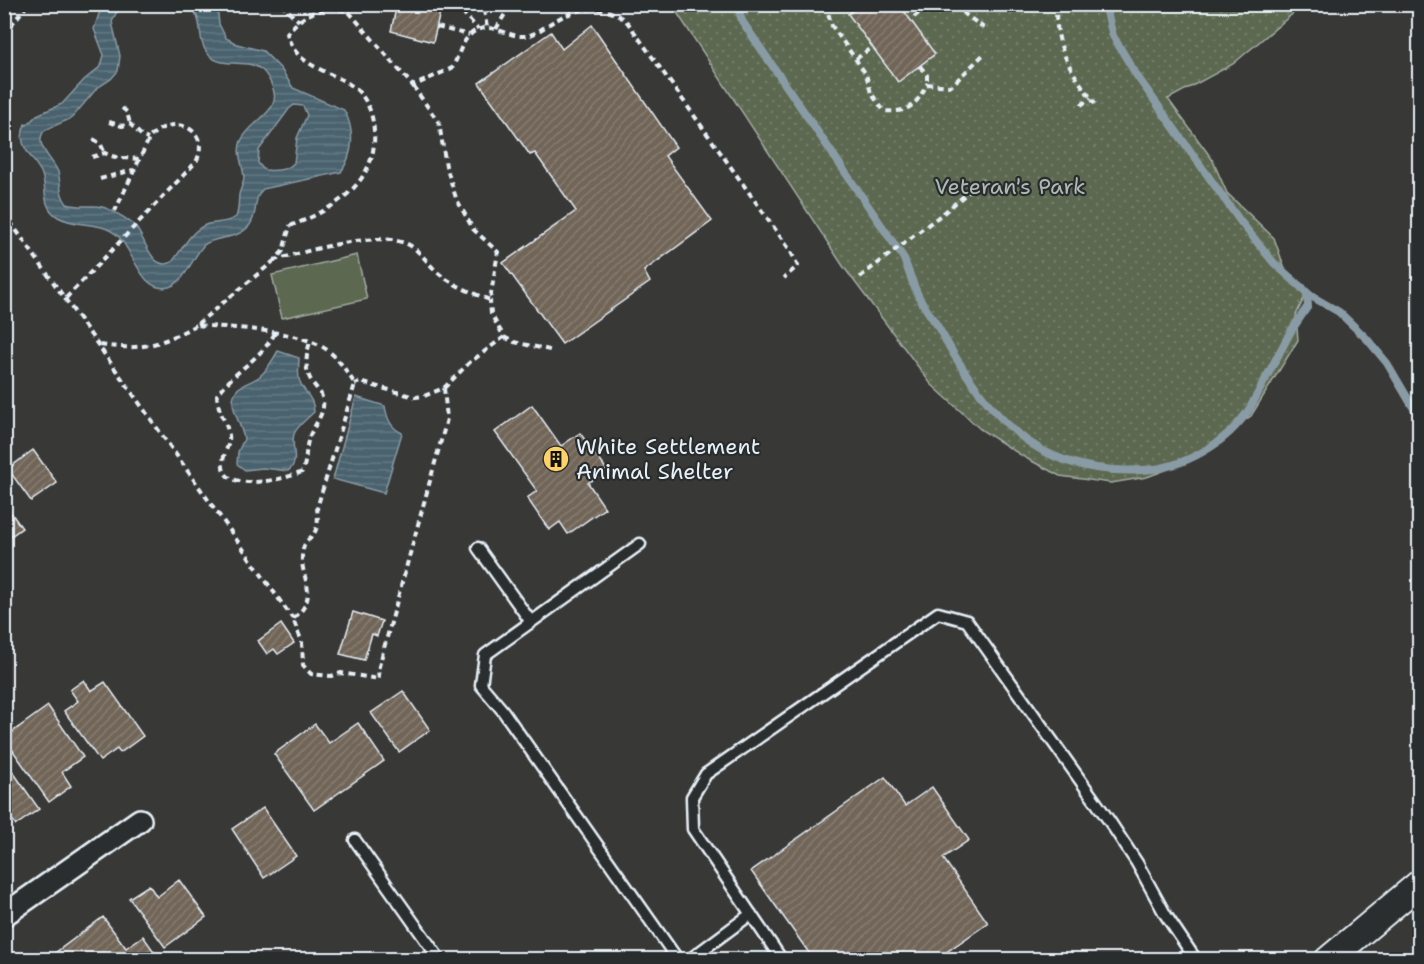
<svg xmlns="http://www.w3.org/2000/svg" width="1424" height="964" viewBox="0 0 1424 964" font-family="'Shantell Sans',sans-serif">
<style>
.grass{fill:url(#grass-dots);stroke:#a2aca4;stroke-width:1.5}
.pitch{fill:#5c6850;stroke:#a2aca4;stroke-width:1.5}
.water{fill:url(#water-rules);stroke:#899ba5;stroke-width:1.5;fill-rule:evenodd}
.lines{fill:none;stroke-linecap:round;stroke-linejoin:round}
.stream{stroke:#899ba5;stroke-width:8}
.building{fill:url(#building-hatch);stroke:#e8f1f8;stroke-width:1.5}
.service-casing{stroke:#e8f1f8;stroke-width:15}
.minor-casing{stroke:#e8f1f8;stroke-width:26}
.tertiary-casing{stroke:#e8f1f8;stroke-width:30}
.path{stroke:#e8f1f8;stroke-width:4;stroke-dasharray:6 4.5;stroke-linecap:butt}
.service{stroke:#2a2d2e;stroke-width:10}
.minor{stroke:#2a2d2e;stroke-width:21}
.tertiary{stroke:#2a2d2e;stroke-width:26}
.labels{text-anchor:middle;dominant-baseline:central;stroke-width:4.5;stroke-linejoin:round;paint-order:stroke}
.park-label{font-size:22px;fill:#b0bab5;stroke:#2a2d2e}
.poi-label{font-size:22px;fill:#e8f1f8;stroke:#2a2d2e;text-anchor:start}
</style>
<defs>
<pattern id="grass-dots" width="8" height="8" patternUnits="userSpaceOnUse" patternTransform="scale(1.5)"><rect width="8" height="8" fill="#5c6850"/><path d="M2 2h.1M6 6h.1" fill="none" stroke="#737e6a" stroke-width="1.8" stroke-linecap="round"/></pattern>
<pattern id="water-rules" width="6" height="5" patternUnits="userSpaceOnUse" patternTransform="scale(1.5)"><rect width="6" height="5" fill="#4a626e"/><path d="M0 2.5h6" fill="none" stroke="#647983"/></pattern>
<pattern id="building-hatch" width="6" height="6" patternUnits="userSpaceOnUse" patternTransform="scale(1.5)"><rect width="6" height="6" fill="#716558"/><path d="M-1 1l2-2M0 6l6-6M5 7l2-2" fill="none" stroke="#857c71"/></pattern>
</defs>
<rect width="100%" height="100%" fill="#383836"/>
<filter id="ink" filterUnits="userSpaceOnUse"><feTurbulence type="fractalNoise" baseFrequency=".0167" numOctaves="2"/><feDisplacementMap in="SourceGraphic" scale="12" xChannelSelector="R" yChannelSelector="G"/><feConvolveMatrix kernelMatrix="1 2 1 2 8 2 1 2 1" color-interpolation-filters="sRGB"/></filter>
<g filter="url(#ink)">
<path class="grass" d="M672,5H1303L1233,64L1168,99L1212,159L1227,193L1274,238L1286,272L1305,296L1296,315L1298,340L1251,416L1182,464L1147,477L1111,483L1060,476L1024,457L980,429L931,384L843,266Z"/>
<path class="pitch" d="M357,255L367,299L282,318L272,275Z"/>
<path class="water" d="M217,4L219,24L226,38L237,44L263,51L281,69L293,88L344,110C355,130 354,153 341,172L263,189C252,199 259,214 249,226C236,241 215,235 204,245C192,257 186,282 169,287C141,294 134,251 118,236C101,220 77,228 58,217C40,206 48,187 41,172C31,154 16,146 25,124L27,125L37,115L62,104L84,80L101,66L104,55L94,29L102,5H160L124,8L116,13L112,22L120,56L118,71L111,79L97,88L72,118L45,130C32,144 53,159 58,172C61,183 59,194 67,204C77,207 85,206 95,206C107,206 124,217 133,224C145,234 150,273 172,262C183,249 190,230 208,224C218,222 227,223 236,217C239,210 238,203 239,195C240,189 244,184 244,177C243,165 236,153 241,141C251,119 284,112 272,86C270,81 267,75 263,71C247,56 223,71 208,54C194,38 208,12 183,5ZM294,105L303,106L307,115L297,138L294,163C287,171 274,171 264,170L258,163L259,150L289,109Z
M278,351L299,358C299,366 297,375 300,382C305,394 314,398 314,412C308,418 297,426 294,434C290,447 301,461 288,471L263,468L245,470L237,464L238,452L244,439C242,427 234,415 233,403C232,383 251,385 261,375C268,369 273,359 278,351Z
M356,397L385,406C387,418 390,427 402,433L384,493L333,479Z"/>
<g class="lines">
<path class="stream" d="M737,4L742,21L903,257C908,269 912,282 918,295C924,308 935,320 942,334C967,379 1004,435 1054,456C1081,468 1114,472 1143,470C1185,468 1227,443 1250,408L1291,331L1308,306L1307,295L1303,288
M1105,4L1113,36L1137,76L1240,221L1274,263L1311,296L1339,312L1367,339L1387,363L1420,419"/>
</g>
<path class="building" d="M397,4H410L440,12L433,42L391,31Z
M468,4H498L499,8L469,11Z
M862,4H899L935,54L898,82L848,14Z
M592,25L676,147L665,156L712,221L644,271L650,282L562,344L503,263L576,211L535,153L530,155L479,83L551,32L562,49Z
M532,405L561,446L580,433L607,470L588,483L605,508L568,534L560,522L549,530L527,498L537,491L495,432Z
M33,450L57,483L31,501L8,469Z
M4,503L22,528L4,541Z
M353,612L382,621L377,636L372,634L364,660L340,654Z
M281,624L294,643L278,654L274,649L267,654L258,641Z
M84,680L91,691L105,682L143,736L120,753L117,749L100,761L64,711L78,701L70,690Z
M403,691L430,730L399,752L371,713Z
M48,706L83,757L62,772L71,786L49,802L4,738Z
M358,723L384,761L314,810L274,754L315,724L329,743Z
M4,759L39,809L16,825L4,809Z
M885,777L905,806L932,787L969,840L943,858L988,923L935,960H814L751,871Z
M263,808L296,856L264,878L232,829Z
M179,880L206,917L165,947L129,898L149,885L157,897Z
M103,917L126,948L143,936L160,960H60L55,953Z"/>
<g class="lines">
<g class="service-casing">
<path id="service" d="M640,544L485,655L481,685L503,711L678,960
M478,548L531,622
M355,840L440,960
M689,960L751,914
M782,960L693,829L692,797L706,774L938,613L967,621L1110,822L1137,863L1165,914L1196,960"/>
</g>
<g class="minor-casing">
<path id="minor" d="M4,915L140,820"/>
</g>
<g class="tertiary-casing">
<path id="tertiary" d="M1328,960L1420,883"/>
</g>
<path class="path" d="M281,4L299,21
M455,4L478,29
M825,4L832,26L866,74L871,93L884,111C908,113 916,106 927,84L951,86L984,54
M956,4L966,15L984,28
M1056,4C1055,50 1070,69 1095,104
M484,10L487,28
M914,17L930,4
M437,27L469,35
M496,29L511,4
M4,34L28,4
M856,59L872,47
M920,66L927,75V84
M413,86L439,123L446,166L456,198L473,229L498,252L490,300C474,294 449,283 437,272C428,263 421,253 411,246C381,228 308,251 275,260L283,251L290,226C333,210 378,183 374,131C373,115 368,100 356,89C334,70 295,69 287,33C303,14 324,3 349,12L413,86L452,68C460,55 461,38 477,30C492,23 507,36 522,36C532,37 543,28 551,23C577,7 605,2 628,23L790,250L798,266L784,278
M1081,105L1091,98
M122,108L127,112L130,124
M109,122L122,126L130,124L143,137L148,139
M93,139L100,143L105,153
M92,157L105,153C115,159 128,158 139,159
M100,179L133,170
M4,213L293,619
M275,260L196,325C230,328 307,329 332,354C341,362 348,374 355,384L317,508C318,517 319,527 313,535C310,538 306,541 304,546C294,575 325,593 293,619L302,642L303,665L311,674L331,676L341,673L379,679L378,670L447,419L444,388L424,396L415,397L360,382L355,384
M860,277L946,211L984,179
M66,298L196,162C212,131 175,111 150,137L115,211
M275,333C261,359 234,371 217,395C218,413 226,420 229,435C231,447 219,457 224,471C232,491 286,479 302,472C307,461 305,452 308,441C311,427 328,413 322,397C321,392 315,387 312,382C304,370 306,355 310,342
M504,337L514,342L554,351
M100,345C141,351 160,345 196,325
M444,388L469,363L504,337L491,314L490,300"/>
<use href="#service" class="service"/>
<use href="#minor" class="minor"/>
<use href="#tertiary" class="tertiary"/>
</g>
</g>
<defs>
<g id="building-disc" transform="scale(1.35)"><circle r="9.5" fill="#ffd166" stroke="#2a2d2e"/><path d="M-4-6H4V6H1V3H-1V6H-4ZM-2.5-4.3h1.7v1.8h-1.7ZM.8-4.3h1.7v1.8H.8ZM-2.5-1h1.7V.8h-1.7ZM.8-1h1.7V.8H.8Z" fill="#111"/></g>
</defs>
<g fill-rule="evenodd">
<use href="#building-disc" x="556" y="459"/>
</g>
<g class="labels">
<g class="park-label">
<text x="1010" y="186">Veteran's Park</text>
</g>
<g class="poi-label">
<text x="576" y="446">White Settlement<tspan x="576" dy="25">Animal Shelter</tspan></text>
</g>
</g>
<rect width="1424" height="964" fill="none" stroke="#2a2d2e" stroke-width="24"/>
<rect x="12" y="12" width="1400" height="940" fill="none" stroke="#e8f1f8" stroke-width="2" filter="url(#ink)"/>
</svg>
